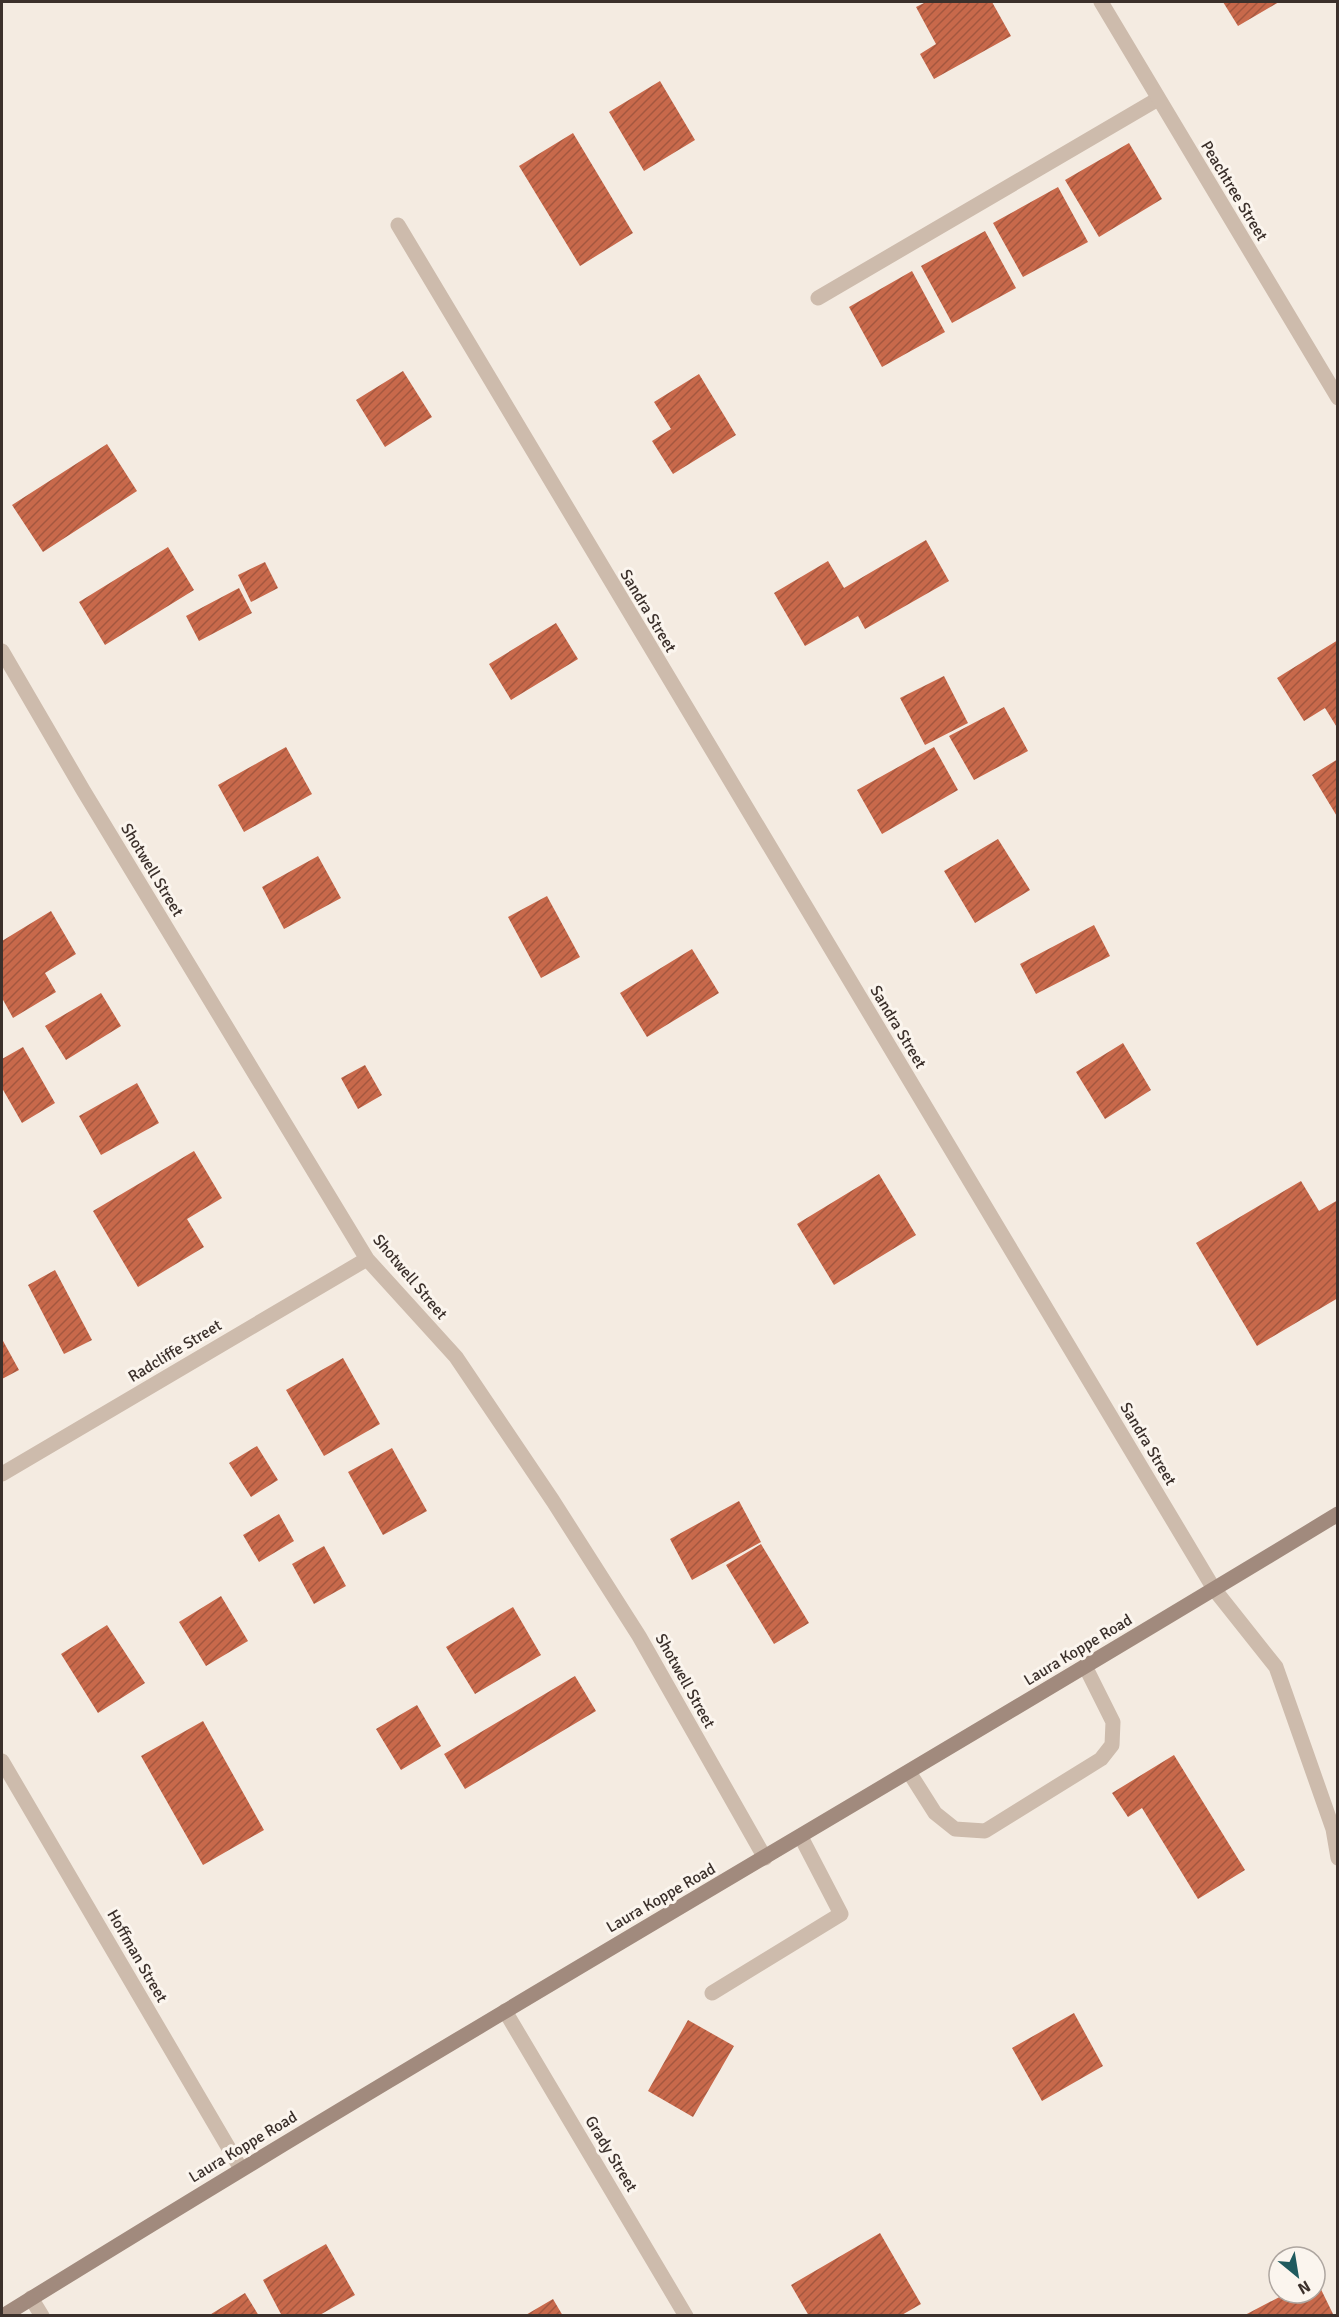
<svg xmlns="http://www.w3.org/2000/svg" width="1339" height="2317" viewBox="0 0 1339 2317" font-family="Signika,sans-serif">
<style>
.building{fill:url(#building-hatch)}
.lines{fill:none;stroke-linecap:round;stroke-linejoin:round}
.lane{stroke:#cdbbac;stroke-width:15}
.street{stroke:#cdbbac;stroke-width:15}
.secondary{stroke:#a18a7d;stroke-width:15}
.labels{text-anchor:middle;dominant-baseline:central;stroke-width:6;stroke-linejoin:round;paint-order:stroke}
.street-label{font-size:16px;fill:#3b302b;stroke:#fbf5ee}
</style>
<defs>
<pattern id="building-hatch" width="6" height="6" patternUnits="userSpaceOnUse" patternTransform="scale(1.5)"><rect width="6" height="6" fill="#c8694b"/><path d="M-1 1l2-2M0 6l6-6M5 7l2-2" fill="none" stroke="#a4573f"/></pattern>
</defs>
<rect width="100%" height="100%" fill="#f4ebe1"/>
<path class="building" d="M926,2H992L1011,36L934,79L920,54L936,44L916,7Z
M1223,2H1279L1238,26Z
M660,81L695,140L644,171L609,112Z
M573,133L633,233L580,266L519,166Z
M1129,143L1162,199L1099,237L1065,180Z
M1058,187L1088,242L1023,277L993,223Z
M985,231L1016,288L952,323L921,266Z
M912,271L945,332L882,367L849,307Z
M403,371L432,417L385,447L356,400Z
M699,374L736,435L673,474L652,441L671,429L654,402Z
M107,444L137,491L43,552L12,505Z
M926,540L949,581L865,629L858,616L805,646L774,593L828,561L844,588Z
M168,547L194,590L105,645L79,602Z
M265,562L278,588L251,602L238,575Z
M239,588L252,613L199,641L186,616Z
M556,623L578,659L511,700L489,664Z
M1338,640V729L1325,708L1304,721L1277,678Z
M944,676L968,723L925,745L900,698Z
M1004,707L1028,751L974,780L949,736Z
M286,747L312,794L244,832L218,785Z
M934,747L958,790L882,834L857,790Z
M1338,759V818L1312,775Z
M998,839L1030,890L975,923L944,871Z
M318,856L341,898L284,929L262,887Z
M547,896L580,957L541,978L508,917Z
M51,911L76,954L45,973L56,992L13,1018L2,998V941Z
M1094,925L1110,956L1036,994L1020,964Z
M692,949L719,993L647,1037L620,993Z
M101,993L121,1026L66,1060L45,1026Z
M1123,1043L1151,1090L1105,1119L1076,1072Z
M23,1047L55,1103L22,1123L2,1088V1059Z
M365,1065L382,1095L358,1109L341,1078Z
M137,1083L159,1123L101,1155L79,1116Z
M194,1151L222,1198L187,1219L204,1247L138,1287L93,1211Z
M879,1174L916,1235L834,1285L797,1224Z
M1301,1181L1319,1211L1338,1200V1298L1257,1346L1196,1243Z
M55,1270L92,1340L64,1354L28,1285Z
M2,1339L19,1370L2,1379Z
M343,1358L380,1424L324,1456L286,1390Z
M257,1446L278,1480L251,1497L229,1463Z
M392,1448L427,1511L383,1535L348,1472Z
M739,1501L761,1542L692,1580L670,1539Z
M279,1514L294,1541L259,1562L243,1535Z
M761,1544L809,1623L774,1644L726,1565Z
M324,1546L346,1586L314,1604L292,1564Z
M221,1596L248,1641L206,1666L179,1622Z
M513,1607L541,1655L475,1694L446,1647Z
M107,1625L145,1683L98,1713L61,1654Z
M575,1676L596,1711L465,1789L444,1754Z
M417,1705L441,1746L401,1770L376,1729Z
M203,1721L264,1830L203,1865L141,1756Z
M1174,1755L1245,1870L1198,1899L1142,1808L1128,1817L1112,1793Z
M1074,2013L1103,2066L1042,2101L1012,2048Z
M688,2020L734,2046L693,2117L648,2091Z
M880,2233L921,2304L900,2316H809L791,2285Z
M326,2244L355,2295L318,2316H282L263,2280Z
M1315,2277L1334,2316H1243L1287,2293H1315Z
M245,2293L259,2316H208Z
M553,2299L563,2316H524Z"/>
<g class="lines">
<path class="lane" d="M818,298L1158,99
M909,1772L935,1813L955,1829L985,1831L1101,1759L1112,1745L1113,1722L1085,1666
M712,1993L841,1914L801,1837"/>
<path class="street" d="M1101,2L1338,398
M398,225L1214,1589L1276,1667L1333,1829L1338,1858
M2,651L83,790L367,1259L456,1357L553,1501L639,1636L765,1858
M2,1474L367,1259
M2,1761L241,2169
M505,2011L686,2316
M31,2298L42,2316"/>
<path class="secondary" d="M3,2316C444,2042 894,1784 1338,1514"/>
</g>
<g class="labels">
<g class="street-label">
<text transform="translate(1234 191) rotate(59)">Peachtree Street</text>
<text transform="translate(648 611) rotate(59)">Sandra Street</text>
<text transform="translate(152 870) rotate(59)">Shotwell Street</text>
<text transform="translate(898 1027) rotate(59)">Sandra Street</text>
<text transform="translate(410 1277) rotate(50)">Shotwell Street</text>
<text transform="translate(175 1351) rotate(-31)">Radcliffe Street</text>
<text transform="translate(1148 1444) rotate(59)">Sandra Street</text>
<text transform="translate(1078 1650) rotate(-31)">Laura Koppe Road</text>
<text transform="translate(685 1681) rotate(61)">Shotwell Street</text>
<text transform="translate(661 1898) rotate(-30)">Laura Koppe Road</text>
<text transform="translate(137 1956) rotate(60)">Hoffman Street</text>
<text transform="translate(243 2147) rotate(-31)">Laura Koppe Road</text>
<text transform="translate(611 2154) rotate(59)">Grady Street</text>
</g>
</g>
<rect width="1339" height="2317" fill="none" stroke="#3b302b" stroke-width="6"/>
<g transform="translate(1297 2275) rotate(150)"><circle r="28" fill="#fbf5ee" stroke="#aea6a0" stroke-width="1.5"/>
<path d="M0-4.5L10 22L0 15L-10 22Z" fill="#1f5a5e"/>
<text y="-9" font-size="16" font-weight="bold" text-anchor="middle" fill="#3b302b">N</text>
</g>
</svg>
